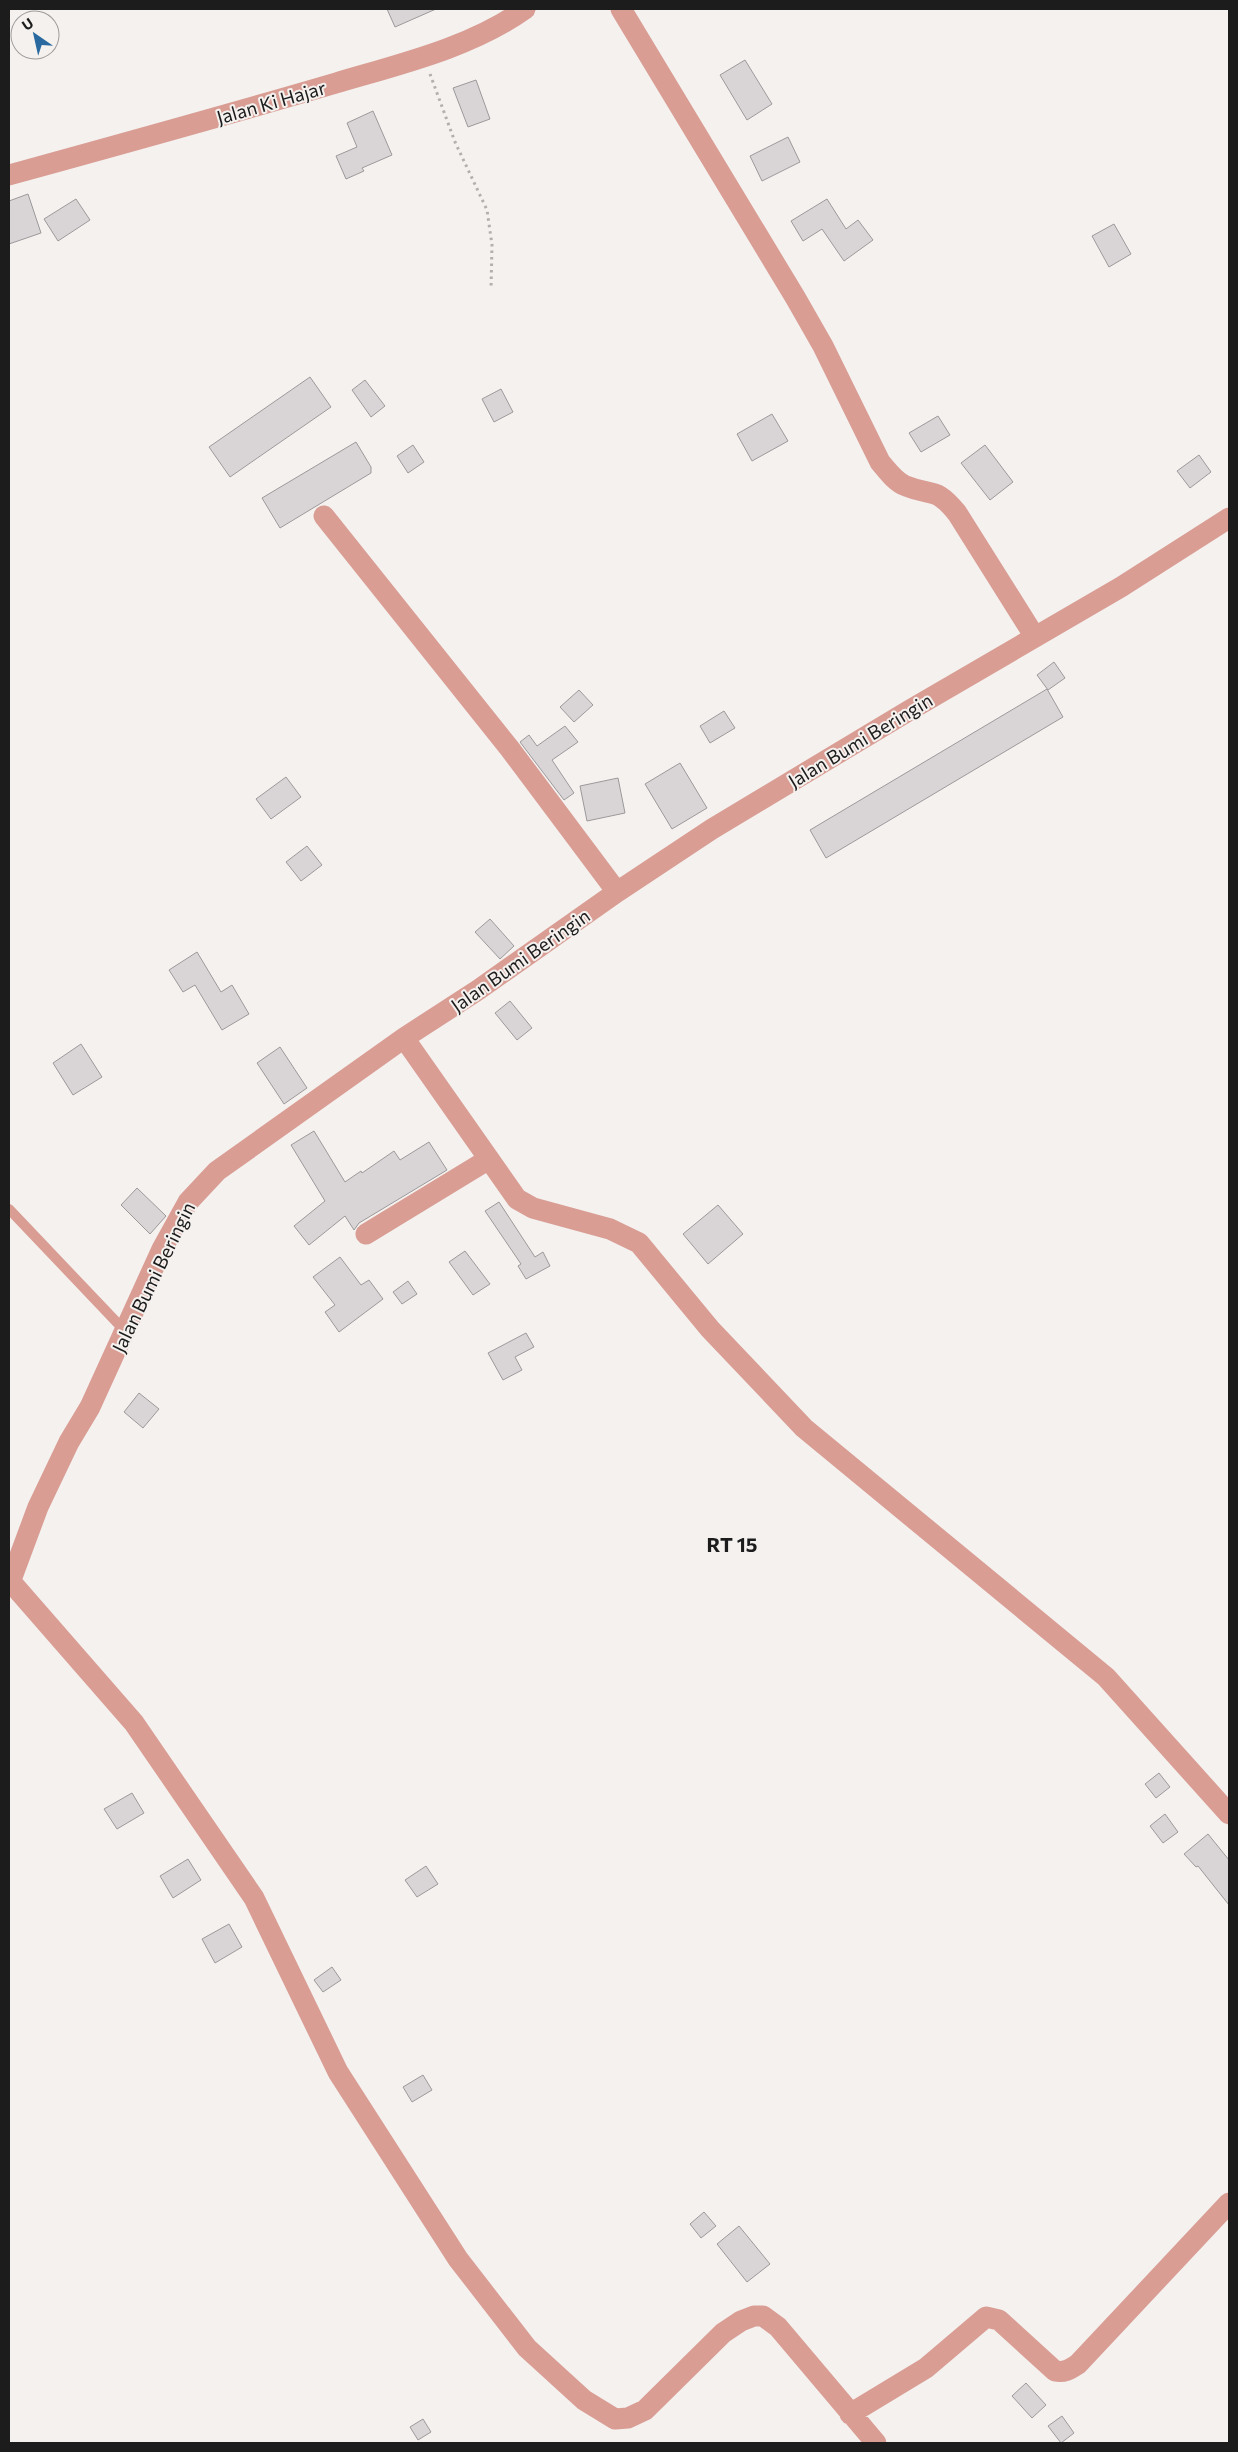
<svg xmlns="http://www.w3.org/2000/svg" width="1238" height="2452" viewBox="0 0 1238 2452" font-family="Commissioner,sans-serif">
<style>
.building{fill:#d9d5d7;stroke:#9c999b}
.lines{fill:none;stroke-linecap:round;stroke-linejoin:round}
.path{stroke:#b2afae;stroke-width:3;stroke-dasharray:2.5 4;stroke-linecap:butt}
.lane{stroke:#d99d94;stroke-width:10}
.street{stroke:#d99d94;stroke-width:21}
.labels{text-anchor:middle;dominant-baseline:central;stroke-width:4;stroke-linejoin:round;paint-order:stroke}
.street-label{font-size:19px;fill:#1d1c1c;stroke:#f4f1ef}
.neighbourhood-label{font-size:20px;font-weight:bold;fill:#1d1c1c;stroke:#f4f1ef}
</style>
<rect width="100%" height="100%" fill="#f4f1ef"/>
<path class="building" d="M387,9H436L395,27Z
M745,60L772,104L747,120L720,75Z
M476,80L490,119L468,127L453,88Z
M373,111L392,155L362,168L364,171L346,179L336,156L357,147L347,123Z
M788,137L800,162L762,181L750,156Z
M28,194L41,233L9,244V201Z
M76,199L90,220L58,241L44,219Z
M827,199L846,229L858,220L873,240L844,261L822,229L803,241L791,221Z
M1114,224L1131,254L1109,267L1092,236Z
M310,377L331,407L230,477L209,447Z
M365,380L385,406L371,417L352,390Z
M501,389L513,412L494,422L482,399Z
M772,414L788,441L752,461L737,434Z
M938,416L950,435L921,452L909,433Z
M356,442L371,467V473L280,528L262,498Z
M413,445L424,462L408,473L397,456Z
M985,445L1013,482L990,500L961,463Z
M1199,455L1211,472L1190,488L1177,471Z
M1054,662L1065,678L1048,690L1037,675Z
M1047,689L1063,717L826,858L810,830Z
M579,690L593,705L574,722L560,707Z
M724,711L735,728L710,743L700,726Z
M565,726L578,742L552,760L574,793L564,800L520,742L529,735L537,746Z
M680,763L707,808L672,829L645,784Z
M286,777L301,797L271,819L256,799Z
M618,778L625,813L587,821L580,786Z
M307,846L322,865L301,881L286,862Z
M490,919L514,946L500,959L475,932Z
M197,952L221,992L232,985L249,1014L222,1030L195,985L183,992L169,970Z
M510,1001L532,1028L517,1040L495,1013Z
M81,1044L102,1077L73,1095L53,1063Z
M280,1047L307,1088L284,1104L257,1063Z
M314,1131L345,1182L361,1171L362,1173L394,1151L400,1160L429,1142L447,1170L359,1223L354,1230L345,1216L309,1245L294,1226L325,1201L291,1145Z
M137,1188L166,1216L150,1234L121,1205Z
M499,1202L535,1257L543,1252L550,1266L526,1279L518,1266L521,1264L485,1211Z
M718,1205L743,1234L708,1264L683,1234Z
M465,1251L490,1284L473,1295L449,1262Z
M340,1257L361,1285L369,1280L383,1299L339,1332L325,1312L335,1305L313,1277Z
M408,1281L417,1294L402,1304L393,1292Z
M526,1333L534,1347L515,1357L522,1370L503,1380L488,1353Z
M139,1393L159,1409L143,1428L124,1412Z
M1159,1773L1170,1787L1156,1798L1145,1784Z
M132,1793L144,1813L117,1829L104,1809Z
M1165,1814L1178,1832L1163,1843L1150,1826Z
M1208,1834L1229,1860V1905L1198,1866L1196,1867L1184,1854Z
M188,1859L201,1880L173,1898L160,1876Z
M426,1866L438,1884L417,1897L405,1880Z
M229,1924L242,1947L215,1963L202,1939Z
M332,1967L341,1980L323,1992L314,1980Z
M423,2075L432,2090L412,2102L403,2087Z
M704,2212L716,2226L701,2238L690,2224Z
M739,2226L770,2264L747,2282L717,2244Z
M1026,2383L1046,2405L1032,2418L1012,2396Z
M1062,2416L1074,2433L1061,2443L1048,2426Z
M423,2419L431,2432L418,2440L410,2427Z"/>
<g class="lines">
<path class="path" d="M430,74L455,142L487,210L492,245L491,289"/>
<path class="lane" d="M9,1209L125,1331"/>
<path class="street" d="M621,9L795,297L823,346L880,462C887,470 895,482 906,486C933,497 935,486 957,513L1035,637
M9,175C118,145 227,115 336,83C400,64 470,48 525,9
M324,516L510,749L617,892
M404,1038L517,1199L533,1208L610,1229L639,1243L710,1329L804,1428L1106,1677L1229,1814
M366,1234L489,1159
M11,1582L134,1723L254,1898L338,2072L458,2259L527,2348L584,2400L615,2419L628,2418L645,2410L723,2333L741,2321L754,2316H763L778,2327L876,2443
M9,1585L38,1507L69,1442L90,1407L162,1249L188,1202L217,1171L404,1038L478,990L617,892L712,829L910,710L1121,587L1229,518
M850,2414L926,2368L986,2317L999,2320L1055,2371C1065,2373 1070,2369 1078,2364L1229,2203"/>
</g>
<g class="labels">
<g class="street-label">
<text transform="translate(271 102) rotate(-16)">Jalan Ki Hajar</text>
<text transform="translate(860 740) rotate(-31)">Jalan Bumi Beringin</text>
<text transform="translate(520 960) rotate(-35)">Jalan Bumi Beringin</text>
<text transform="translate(153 1277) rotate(-64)">Jalan Bumi Beringin</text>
</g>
<g class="neighbourhood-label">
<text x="732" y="1544">RT 15</text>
</g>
</g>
<rect width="1238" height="2452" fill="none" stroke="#1d1c1c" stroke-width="20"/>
<g transform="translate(35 35) rotate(326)"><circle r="24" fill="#f4f1ef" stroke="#9e9c9b"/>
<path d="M0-4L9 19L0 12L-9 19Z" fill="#29699f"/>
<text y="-8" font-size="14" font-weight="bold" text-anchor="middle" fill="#1d1c1c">U</text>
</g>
</svg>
